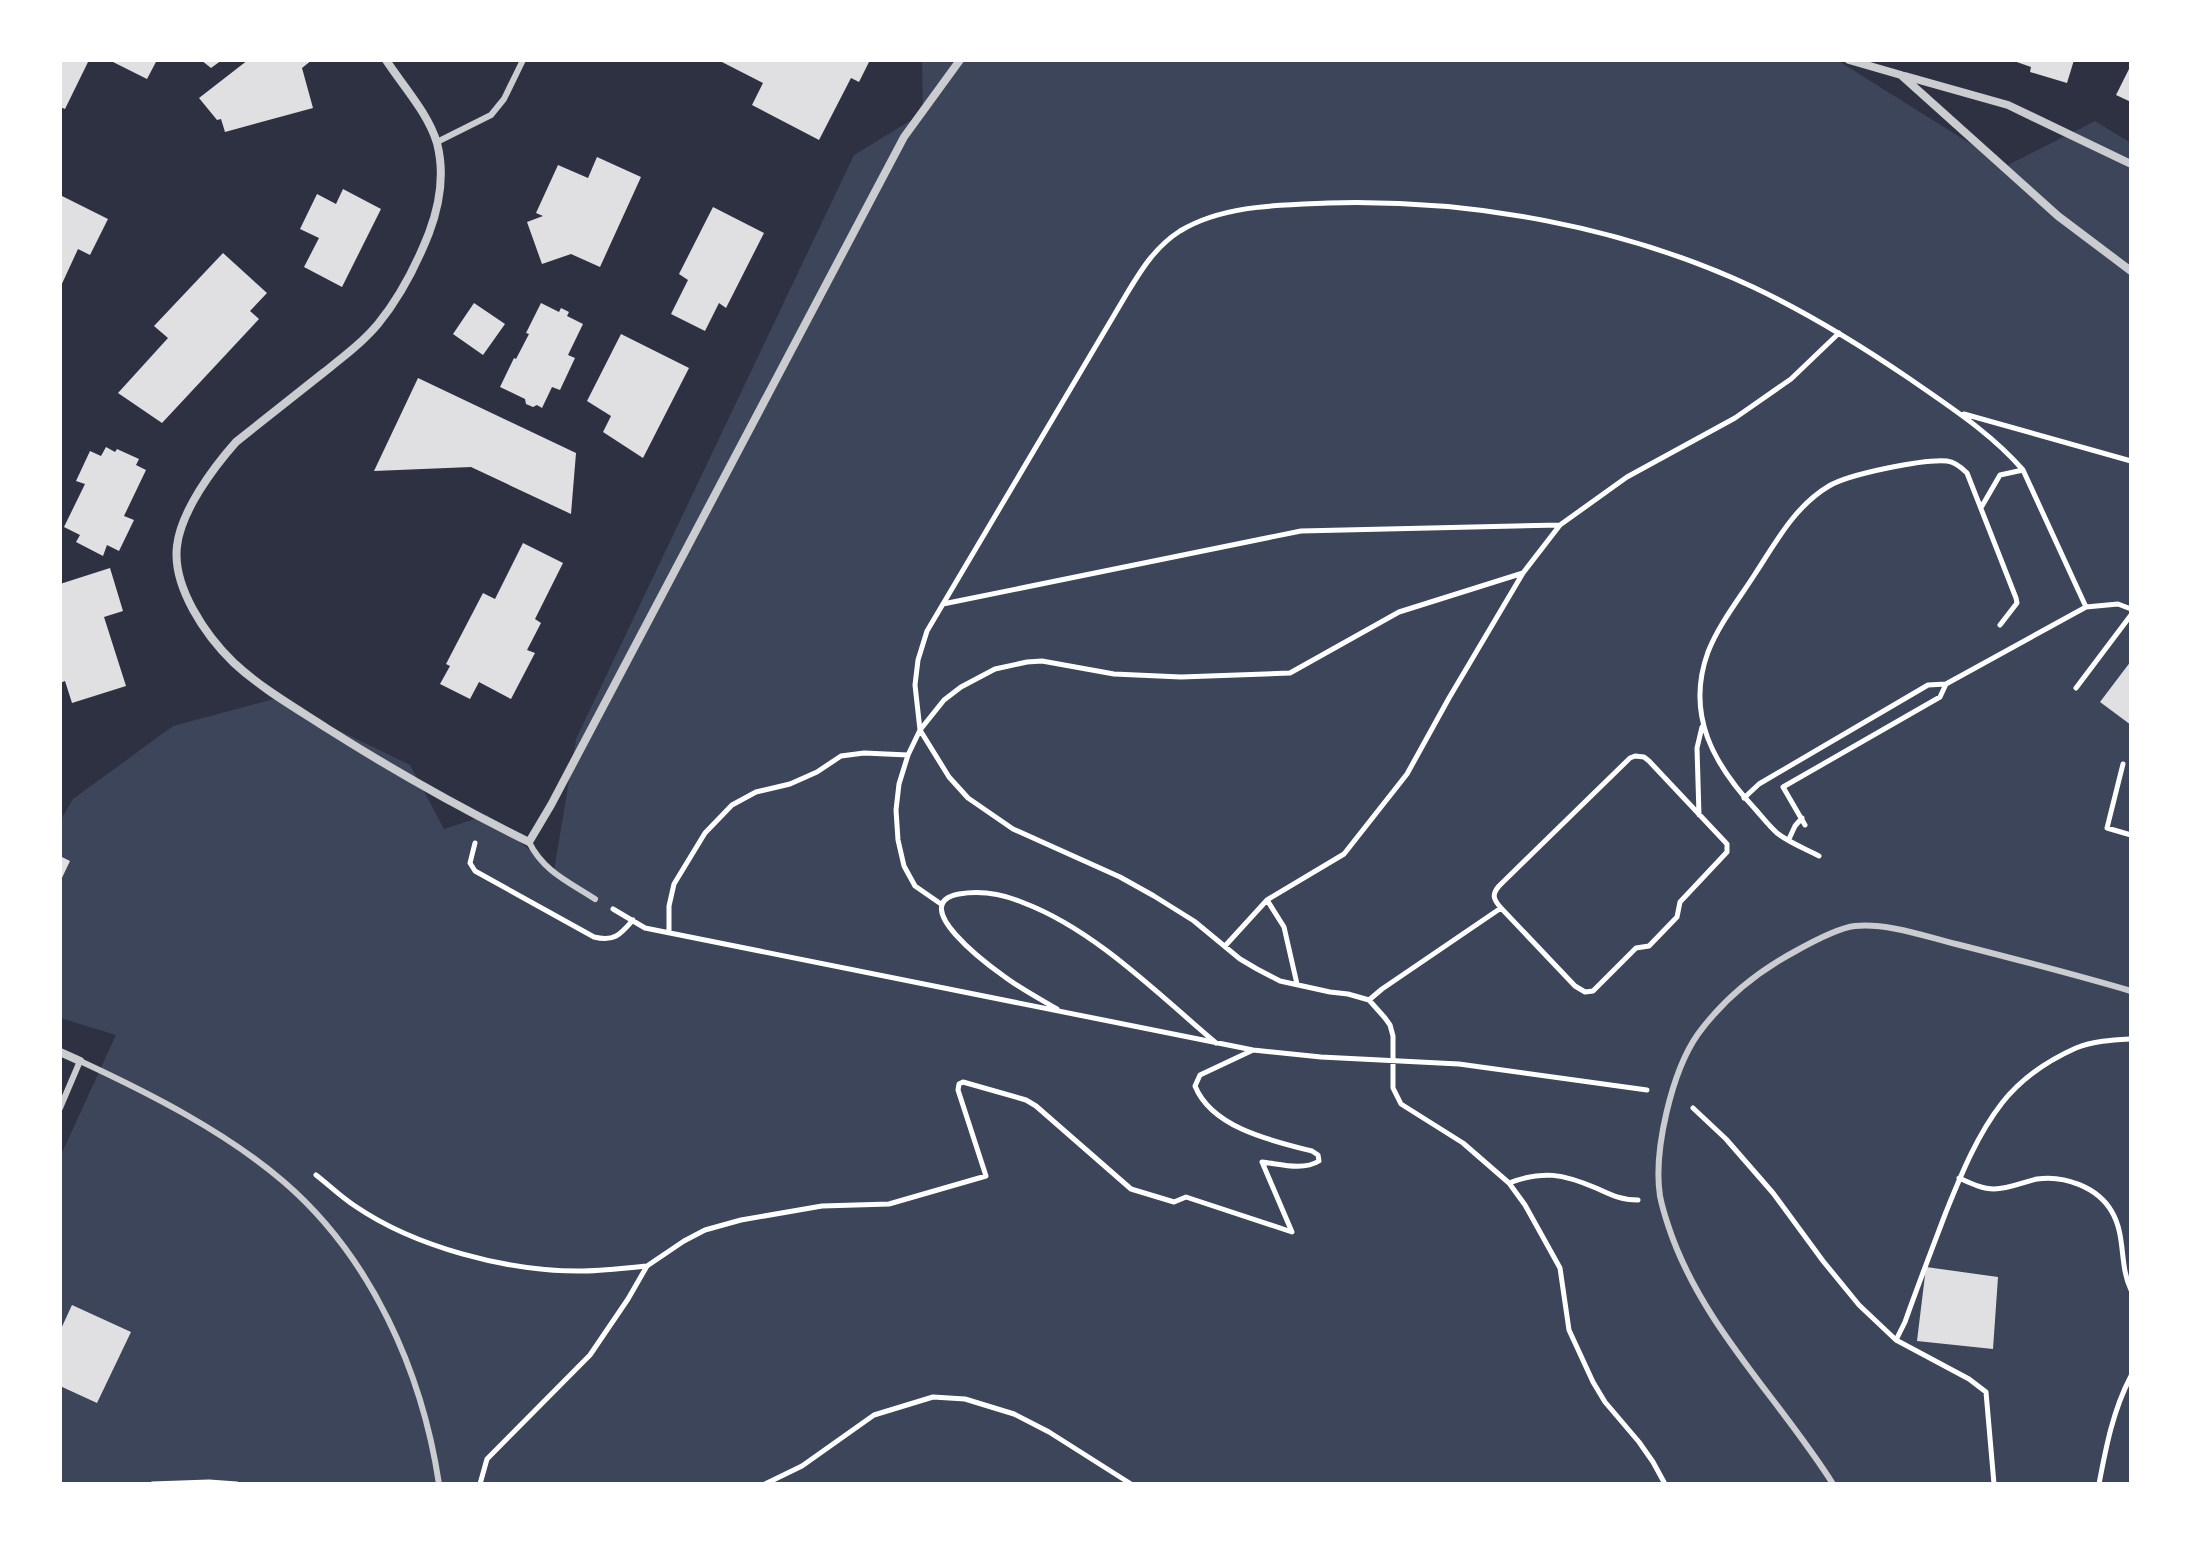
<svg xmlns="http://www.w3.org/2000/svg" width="2191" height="1544" viewBox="0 0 2191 1544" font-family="Georgia,serif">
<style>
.green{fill:#3c4559}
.building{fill:#e0e0e3}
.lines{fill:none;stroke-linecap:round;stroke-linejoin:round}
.path{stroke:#fff;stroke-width:5}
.service{stroke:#caccd0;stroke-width:6}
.minor{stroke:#caccd0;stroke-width:8}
</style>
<rect width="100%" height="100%" fill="#2d3142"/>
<path class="green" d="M919,60H1837L2006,166L2095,121L2131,143V1484H60V1157L116,1035L60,1018V821L73,799L173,726L274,699L410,765L444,829L487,815L554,870L576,739L854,155L923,113L922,62Z"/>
<path class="building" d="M60,60L88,62L65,109L60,107Z
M109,60H157L147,79Z
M201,60H222L211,68Z
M248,60H312L302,68L313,108L225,132L221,119L217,120L199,98Z
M718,60H870L859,82L851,78L819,140L752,105L763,83Z
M2011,60H2074L2067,83L2030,72L2031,67Z
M2131,65V102L2116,95Z
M597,157L641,177L600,267L571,254L542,264L527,222L543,216L536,213L558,165L588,178Z
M343,189L381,209L342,287L304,267L319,238L300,229L317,194L336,204Z
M60,195L108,219L90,255L78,249L60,288Z
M713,207L764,233L726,308L719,303L705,331L671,314L688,280L679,274Z
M223,253L267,293L250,311L259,319L162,423L118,393L168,338L154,326Z
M474,303L505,324L483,355L453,334Z
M541,303L559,312L561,308L569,312L567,316L583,324L568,355L575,358L560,390L552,387L542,408L537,405L533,407L526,404L525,399L500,387L514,358L516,359L529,334L526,333Z
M621,334L689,368L643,458L603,432L611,416L587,401Z
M418,378L576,453L571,514L471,467L374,471Z
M106,447L115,452L117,449L139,459L136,465L146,470L124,516L134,520L119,551L107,545L103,556L76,542L80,535L64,527L85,484L76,481L90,451L101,456Z
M523,543L563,563L535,619L541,623L527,650L535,653L511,699L479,682L470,699L440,684L450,666L446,664L483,593L495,599Z
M110,568L123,611L104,617L126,686L72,703L65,681L60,683V584Z
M2131,661V725L2100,702Z
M60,856L70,861L60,882Z
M1926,1267L1998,1277L1993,1349L1917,1341Z
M72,1305L131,1332L97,1403L60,1386V1331Z"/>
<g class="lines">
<path class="path" d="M1964,414L2131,461
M1982,506L2000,475L2023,470
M943,604L1301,531L1560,525
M1946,684L2086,607L2118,604L2131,609
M2076,688L2131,615
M1635,756L1644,757L1649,761L1727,844V852L1680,902L1677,917L1649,946L1636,948L1593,991L1585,992L1575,986L1501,908C1494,900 1491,895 1499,886L1630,758Z
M2123,764L2107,828L2131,835
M1744,798L1759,784L1928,685L1946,684L1940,697L1783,787L1805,825
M1699,815L1697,748L1702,727
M1789,839L1795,826L1802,818
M475,843L470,863L475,871L594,937C614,942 620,935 633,920
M1819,856C1806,849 1788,842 1777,833C1769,826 1763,818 1756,810C1714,765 1685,715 1708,652C1719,624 1739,599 1755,574C1776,542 1795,506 1829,486C1849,474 1923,459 1947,461C1955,462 1962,468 1967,473L2016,598L2017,603L2000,625
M941,904L915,886L904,866L898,840L896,810L899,784L908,755L920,730L944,700L961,687L995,669L1027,662L1042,661L1114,674L1181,677L1290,673L1399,612L1523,573
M613,909L645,928L1253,1050L1321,1057L1459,1064L1647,1090
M669,932V906L674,884L705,833L732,805L756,792L790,784L817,772L841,756L864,753L908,755
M1225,946L1267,900
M1297,984L1284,927L1267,900L1344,854L1407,774L1449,698L1523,573L1560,525L1627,477L1735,418L1791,379L1839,333
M1369,1000L1382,989L1501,908
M1057,1009C1040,999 1021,989 1005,977C988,965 906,904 959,894C982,890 1003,894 1024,903C1095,930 1158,994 1216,1043
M1693,1108L1726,1139L1773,1193L1823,1261L1859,1305L1896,1340L1969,1379L1986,1392L1994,1484
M316,1175C329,1185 341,1197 355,1206C415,1247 506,1271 579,1271C601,1271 624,1268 647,1266
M1959,1178C1970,1183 1982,1189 1994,1189C2009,1189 2023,1182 2037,1179C2064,1175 2098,1187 2112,1212C2126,1236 2119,1265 2131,1290
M1509,1183C1543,1170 1563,1174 1596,1188C1611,1195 1621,1200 1638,1200
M1896,1340L1905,1322C1918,1285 1932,1249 1946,1212C1961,1175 1977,1135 2002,1103C2021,1079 2049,1060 2076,1048C2093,1041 2113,1040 2131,1039
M152,1484L209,1482L237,1484
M480,1484L487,1459L590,1355L628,1299L647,1266L684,1241L705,1230L741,1220L822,1206L889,1204L986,1176L958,1090L959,1084L963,1082L1026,1100L1036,1106L1131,1189L1174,1202L1186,1197L1292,1232L1262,1162C1280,1164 1303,1171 1319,1161L1318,1155L1312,1151C1272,1141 1212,1128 1195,1086L1200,1075L1251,1051
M765,1484L802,1466L874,1415L933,1397L965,1399L1014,1414L1049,1432L1131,1484
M1665,1484L1653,1462L1639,1442L1605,1402L1593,1382L1569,1330L1560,1268L1525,1205L1509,1183L1463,1143L1401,1104L1393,1088V1036L1390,1025L1385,1018L1369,1000L1348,994L1330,992L1280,981L1257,969L1240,959L1194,921L1154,896L1120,877L1013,829L968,798L949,777L920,730L915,685L918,660L927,631L1126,295C1141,270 1155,247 1180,231C1223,205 1279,205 1328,203C1472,199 1622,226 1753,287C1808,313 1860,345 1910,379C1950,407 1991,433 2023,470L2086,607
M2099,1484C2106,1447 2113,1410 2131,1376"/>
<path class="service" d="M437,142L491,115L504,99L523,60
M529,842C543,871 569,882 595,899
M60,1108L80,1061C149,1093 226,1132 284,1182C371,1257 422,1371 439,1484
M1833,1484C1779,1398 1700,1324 1668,1225C1665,1216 1662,1206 1660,1196C1653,1151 1672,1071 1698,1034C1723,1000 1757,972 1794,952C1810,943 1837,928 1855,926C1888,923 1924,936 1956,944C2015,959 2073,974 2131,991"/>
<path class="minor" d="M386,60C403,86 428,113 437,143C445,174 440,204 429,233C416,266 400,297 378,324C362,343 342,358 323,373C294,396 265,419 236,442C213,468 181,511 177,546C172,587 206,636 234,663C262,689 296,708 328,729C393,770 460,808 529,842L551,805L904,137L960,60
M1849,60L1901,75L2058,216L2131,271
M1905,76L2008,105L2131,164
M60,1052L80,1061"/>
</g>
<rect width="2191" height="1544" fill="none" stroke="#ffffff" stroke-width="124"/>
</svg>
